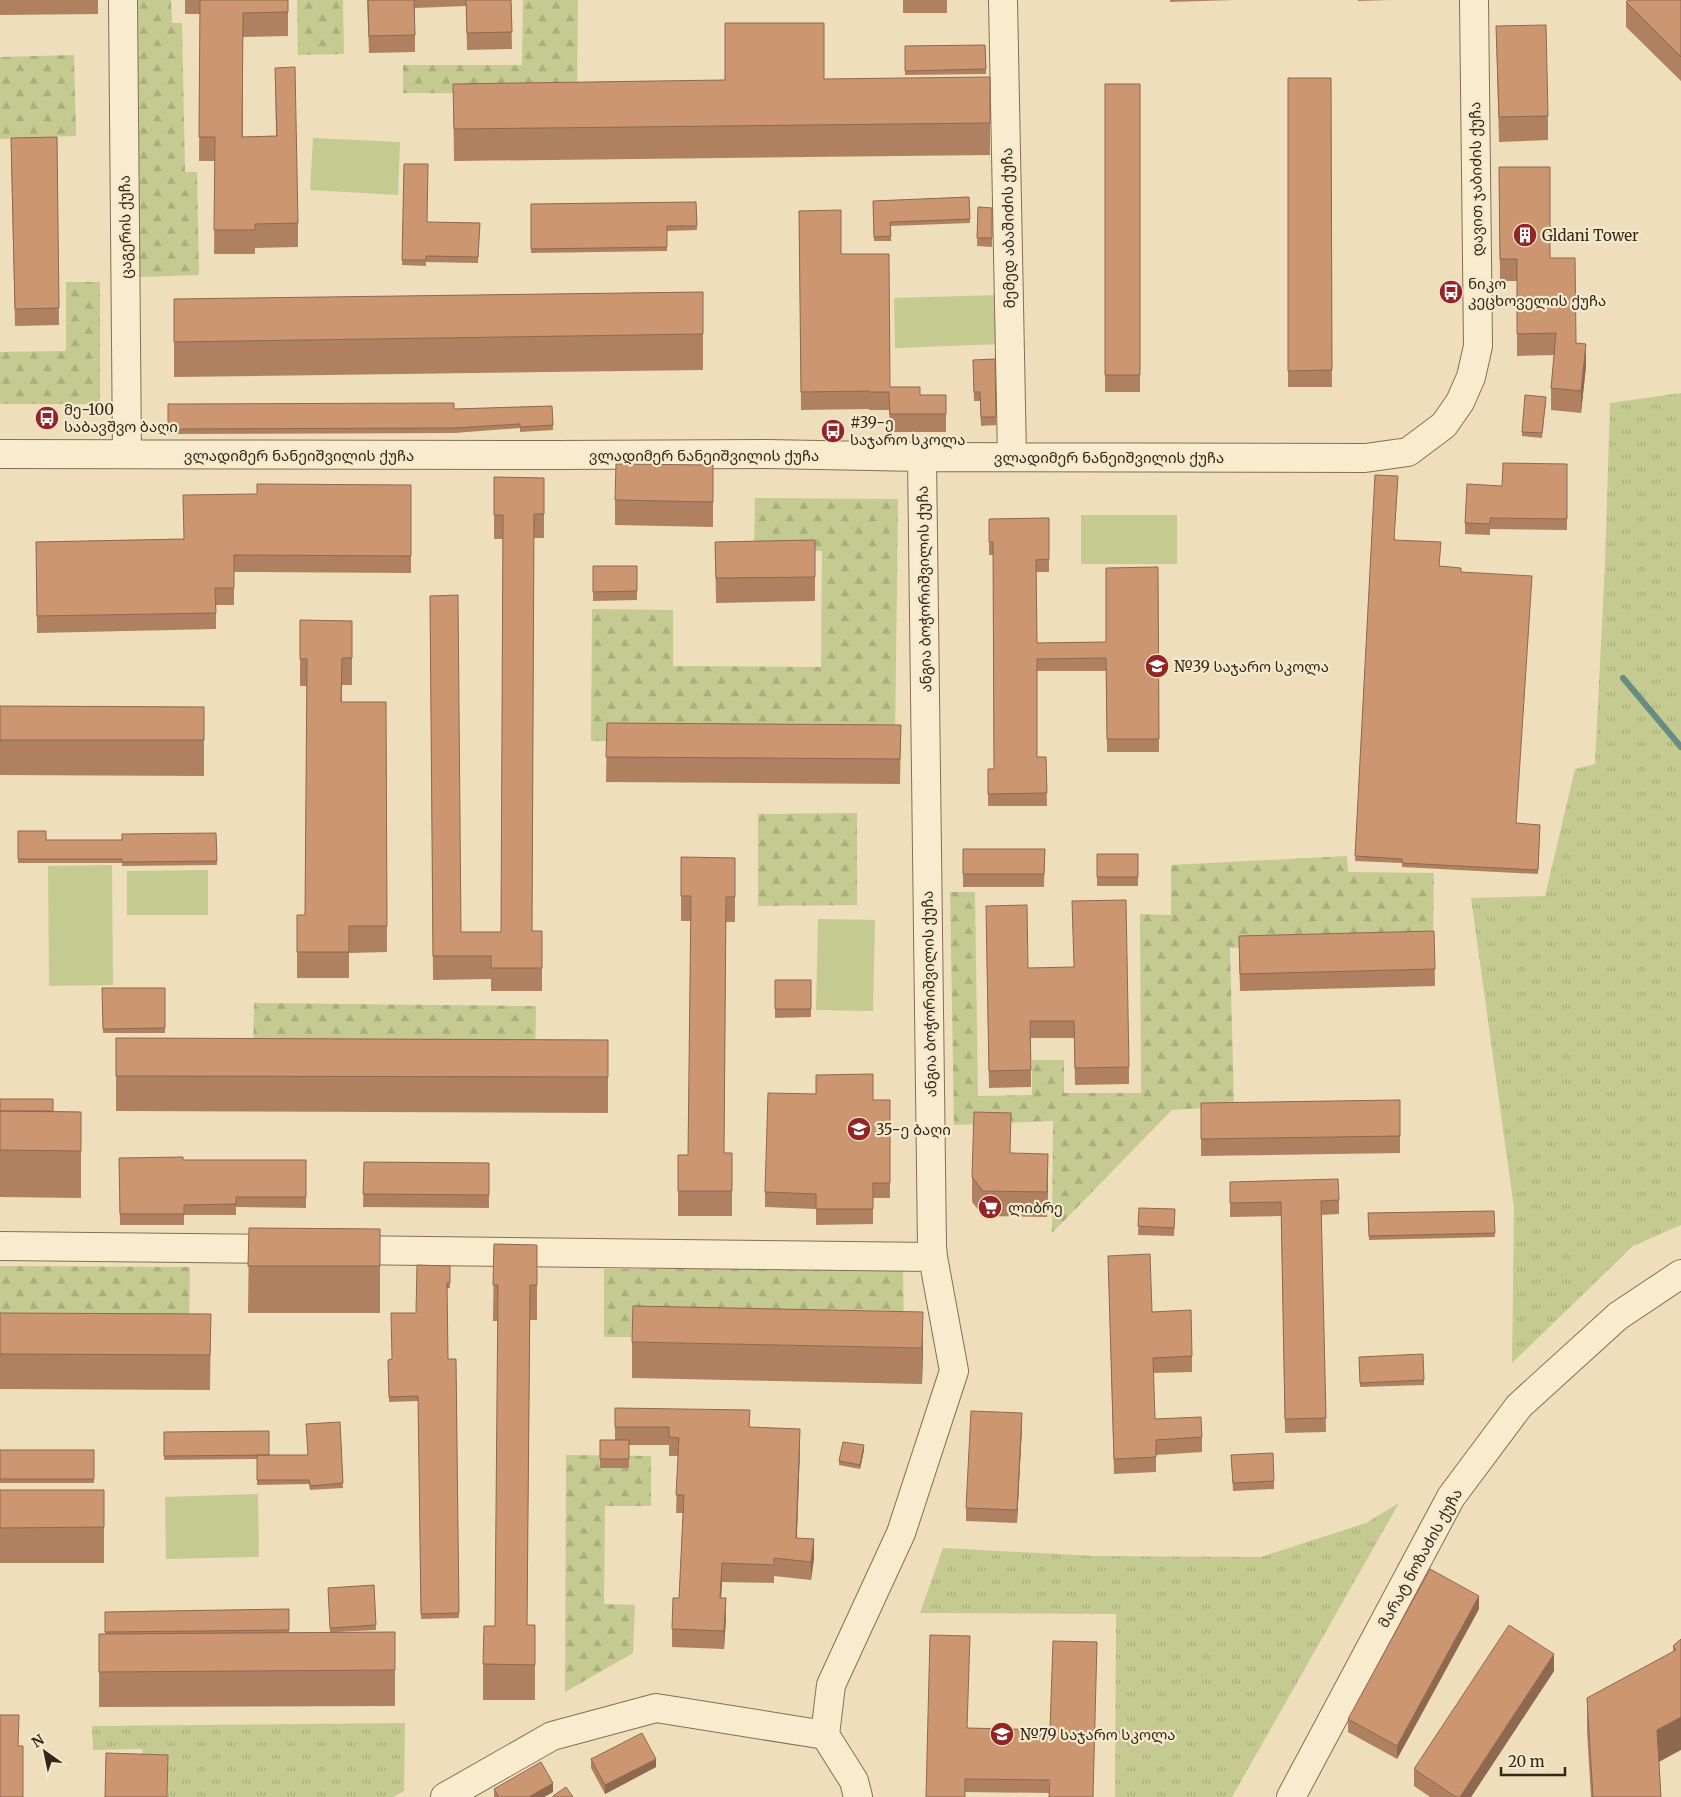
<svg xmlns="http://www.w3.org/2000/svg" width="1681" height="1797" viewBox="0 0 1681 1797" font-family="Merriweather,'Noto Sans Georgian',serif">
<style>
.grass{fill:url(#grass-tufts)}
.forest{fill:url(#forest-firs)}
.pitch{fill:#c5cb90}
.lines{fill:none;stroke-linecap:round;stroke-linejoin:round}
.stream{stroke:#688b82;stroke-width:6}
.minor-casing{stroke:#856e55;stroke-width:30}
.minor{stroke:#f9ecce;stroke-width:28}
.wall{fill:#af8161}
.shaded-wall{fill:#8f694f}
.building{fill:#cc9671;stroke:#8f694f}
.labels{text-anchor:middle;dominant-baseline:central;stroke-width:4.5;stroke-linejoin:round;paint-order:stroke}
.street-label{font-size:15px;fill:#34261a;stroke:#f5e9cb}
.poi-label{font-size:15px;fill:#34261a;stroke:#f5e9cb;text-anchor:start}
</style>
<defs>
<pattern id="grass-tufts" width="24" height="20" patternUnits="userSpaceOnUse" patternTransform="scale(1.25)"><rect width="24" height="20" fill="#c5cb90"/><path d="M3 7l-1-3M5 7V3M7 7l1-3M15 17l-1-3M17 17v-4M19 17l1-3" fill="none" stroke="#aaae7c"/></pattern>
<pattern id="forest-firs" width="22" height="20" patternUnits="userSpaceOnUse" patternTransform="scale(1.25)"><rect width="22" height="20" fill="#c5cb90"/><path d="M5 1l3.5 6h-7zM16 11l3.5 6h-7z" fill="#aaae7c"/></pattern>
</defs>
<rect width="100%" height="100%" fill="#eedebb"/>
<path class="grass" d="M1681,393V1225L1633,1246L1512,1363L1514,1208L1471,898L1545,896L1575,769L1595,764L1605,563L1610,403Z
M1399,1503L1232,1797H1115L1116,1614L920,1613L943,1548L1095,1556L1261,1557L1366,1523Z
M405,1723L404,1791L393,1797H168V1759H143L142,1749L93,1750L92,1726Z"/>
<path class="forest" d="M133,0H171L172,23H182L185,172H197L199,275L139,277Z
M297,0H343L344,54L298,55Z
M523,0H578L577,94L403,93V65H522Z
M74,55L76,136L0,139V57Z
M66,282H100V404H0V352L66,351Z
M755,498L898,499L895,744L591,741L592,609L673,610V666L821,667L822,551L754,550Z
M857,813V905L758,906V814Z
M1347,856L1348,872L1434,873L1433,941L1230,948L1234,1106L1172,1110L1052,1233L1053,1121L954,1125L950,892H975L978,1096L1032,1095V1060H1064V1093H1141L1140,914L1171,915V865Z
M254,1003L536,1006L535,1068L253,1064Z
M0,1266L190,1267L189,1339L0,1337Z
M604,1269H903L904,1336L604,1337Z
M566,1455L651,1456V1506H605L604,1604L635,1605L633,1653L565,1692Z"/>
<path class="pitch" d="M313,138L400,142L398,195L310,190Z
M1000,295L1001,344L895,348L894,298Z
M1081,515H1177V564H1081Z
M112,865L113,985L49,986L48,866Z
M208,870V915H127V871Z
M818,919L875,920L873,1011L816,1010Z
M258,1494L259,1557L166,1559L165,1497Z"/>
<g class="lines">
<path class="stream" d="M1623,678L1681,747"/>
<g class="minor-casing">
<path id="minor" d="M123,0L127,454
M1003,0L1012,457
M0,454L559,455L767,454L922,457L1365,458L1408,452L1444,425L1460,402L1471,377L1478,346L1474,0
M0,1246L286,1249
M344,1250L933,1257
M825,1735L831,1685L901,1533L954,1371L933,1257L932,1246L922,457
M825,1735L854,1781L858,1797
M445,1797L552,1736L656,1708L825,1735
M1291,1797L1451,1497L1519,1406L1618,1316L1681,1274"/>
</g>
<use href="#minor" class="minor"/>
</g>
<path class="wall" d="M0,0H98V14L0,15Z
M185,0H288V36L243,37V137L276,136L275,68L298,223V247L255,248V254H214L215,161H199L200,14H185Z
M367,0H511L512,49L467,50L466,6L415,8V52L369,53Z
M903,0H947V13H903Z
M1170,0H1233L1170,2Z
M1358,0H1390L1358,1Z
M1681,0V81L1626,27V2Z
M1496,26L1548,116V140L1499,142Z
M985,45L986,74L905,75V46Z
M1288,78H1331L1332,387H1288Z
M824,79L990,123V155L454,161L453,84Z
M1105,84H1140V392H1105Z
M57,137L59,325L15,326L11,155Z
M404,164L427,222L480,223L478,263L426,262V266L402,265Z
M1499,167L1550,258L1576,343L1586,366L1581,413L1551,410V388L1554,355L1517,356V281H1500Z
M969,197L970,223L891,226V241H874L873,201Z
M696,202L697,230L667,231V251L531,253V204Z
M978,207L992,208V247L977,246Z
M799,211L841,254L890,387L920,395H946V432H890L889,410H869V409L801,410Z
M703,292V370L174,377V299Z
M995,359L996,425L981,426L980,401H974L973,360Z
M1546,401L1542,438L1522,436V432Z
M168,404L454,409L552,406L553,430L520,432V428L454,433L168,434Z
M1567,464V530L1490,529V535L1465,534V523L1502,486Z
M713,465V527L615,525V500Z
M1375,475L1395,540L1440,566L1461,572L1516,823L1540,825L1538,874L1402,867V863L1355,861Z
M494,477L544,478V538H534L532,931H542V991H491V979L433,980L430,596L461,932H501L503,539H494Z
M411,485V573L234,572V605H216V629L37,633L36,542L184,539L257,494Z
M1049,518V572H1036L1037,643L1106,642L1158,567L1159,752H1107L1106,671H1037V757H1046L1047,806H988V769H994L993,555H989V519Z
M815,540V601L716,603L715,542Z
M593,566H637V600L593,601Z
M300,620L352,621V685H342V702H386L387,952L349,953V978H297V915H305L307,686H300Z
M0,706L204,707V776L0,775Z
M607,723L901,725L900,784L606,782Z
M18,831L46,840H122L216,833L217,865L122,866V863H18Z
M963,849H1045L1044,887H963Z
M1097,854H1138V886H1097Z
M681,857L735,858V922H726L724,1153H732V1216H678V1155H688L691,921H681Z
M986,923L1028,968L1129,1067V1084L1075,1085L1074,1038H1031V1087L989,1088Z
M1434,931L1435,986L1240,991L1239,953Z
M775,980H811V1017L775,1018Z
M102,988H165V1033H103Z
M116,1038L608,1040V1113L116,1111Z
M0,1099L53,1111L81,1112V1198L0,1197Z
M873,1100H890V1198H873V1224L816,1225V1209L765,1207V1192Z
M1400,1100V1153L1201,1156V1103Z
M1011,1153L1048,1179L1047,1217L983,1216L972,1202V1177Z
M119,1158L183,1160H306V1208L236,1207V1215H184V1225H120Z
M364,1162L489,1163V1208L363,1207Z
M1230,1182L1339,1200V1214L1321,1215L1326,1432L1285,1433L1281,1216L1230,1217Z
M1139,1208L1175,1218L1174,1236L1138,1235Z
M1494,1211L1495,1237L1369,1240L1368,1213Z
M249,1228L380,1229V1313H248Z
M494,1244L537,1245V1320H530L527,1625H535V1700H483V1664L495,1626L498,1321H493Z
M1108,1256L1152,1312L1192,1356V1372L1153,1373L1155,1419L1202,1437V1452L1156,1455V1472L1114,1474Z
M450,1266V1288H447L448,1359H456L459,1618L421,1619L418,1401L389,1402L388,1360L392,1359L416,1313Z
M0,1313L211,1314L210,1390L0,1389Z
M632,1342L923,1348L922,1384L632,1378Z
M1359,1357L1424,1380V1385L1360,1387Z
M615,1408L750,1427L800,1447L797,1538L814,1558L811,1580L774,1576V1583L722,1582L721,1598L726,1617L724,1649L672,1647V1629L679,1598L683,1513H676L678,1456H669V1445H629V1468H600V1440H615Z
M340,1422L343,1488L310,1490L309,1484L257,1485V1459L164,1460V1432L269,1455H307Z
M1022,1426L1017,1523L966,1521V1508Z
M0,1450H94V1483H0Z
M864,1450L860,1469L839,1465V1461Z
M1231,1455L1274,1481V1489L1233,1491Z
M0,1490H104V1563H0Z
M374,1585L376,1630L337,1632H395V1706L99,1707V1634H105V1612L289,1609V1632H330L328,1588Z
M1479,1609L1397,1759L1348,1732V1719Z
M930,1635L968,1728L1050,1730L1049,1793L965,1792Z
M1681,1639L1659,1762L1661,1797H1591L1587,1732V1698L1673,1652V1646Z
M1554,1671L1471,1797H1430L1414,1786V1769Z
M591,1759L656,1767L605,1794L591,1768Z
M494,1789L553,1792L544,1797H494Z"/>
<path class="shaded-wall" d="M1586,344V366L1581,413V391Z
M1048,1154V1179L1047,1217V1192Z
M923,1312V1348L922,1384V1348Z
M1022,1413V1426L1017,1523V1510Z
M800,1429V1447L796,1556V1538Z
M864,1445V1450L860,1469V1465Z
M814,1539V1558L811,1580V1562Z
M722,1563V1582L720,1616V1598Z
M1479,1596V1609L1397,1759V1746Z
M726,1598V1617L724,1649V1631Z
M1554,1654V1671L1471,1797H1460Z
M1681,1717V1750L1657,1763V1730Z
M656,1759V1767L605,1794V1785Z
M553,1783V1792L544,1797H529Z"/>
<path class="building" d="M200,0H288V12L243,13L242,137L277,136L275,68L295,67L298,223L255,224V230H214L215,137H199Z
M368,0H414L415,35L369,36Z
M466,0H511L512,32L467,33Z
M1628,0H1681V57L1626,2Z
M725,23H824V79L990,77V123L454,129L453,84L725,80Z
M1546,25L1548,116L1499,117L1496,26Z
M985,45L986,69L905,71V46Z
M1288,78H1331L1332,370L1288,371Z
M1105,84H1140V375H1105Z
M57,137L59,308L15,309L11,138Z
M404,164H428L427,222L480,223L478,257L426,256V260H402Z
M1499,167H1550V258H1575L1576,343L1586,344L1581,391L1551,388L1556,333L1517,334V259H1500Z
M969,197L970,219L890,222L891,236L874,237L873,201Z
M696,202L697,226H667V247L531,249V204Z
M978,207L992,208V238H977Z
M841,210V254H889L890,387H920V395H946V414H890L889,392H869V391L801,392L799,211Z
M703,292V334L174,342V299Z
M995,359L996,417H981L980,392H974L973,360Z
M1525,395L1546,397L1542,433L1522,432Z
M454,403V409L552,406L553,425L520,427V424L454,428L168,429V404Z
M1503,463L1567,464V519L1490,518V524L1465,523L1467,484L1502,486Z
M616,464L713,465V502L615,500Z
M1375,475L1398,476L1394,540L1441,542L1439,566L1461,568V572L1532,576L1516,823L1540,825L1538,870L1402,863V859L1355,856Z
M494,477L544,478V514H534L532,931H542V968H491V956H433L430,596L458,595L461,932H501L503,515H494Z
M257,484L411,485V556L234,555V588H215L216,613L37,616L36,542L184,539L183,495L257,494Z
M1049,518V559L1036,560L1037,643L1106,642V568L1158,567L1159,739H1107L1106,658L1037,659V757H1046L1047,793L988,794V769H994L993,542H989V519Z
M815,540V577L716,578L715,542Z
M593,566H637V591L593,592Z
M300,620L352,621V658H342L341,702H386L387,926H349V952H297V915H305L307,659H300Z
M0,706L204,707V740H0Z
M607,723L901,725L900,759L606,757Z
M18,831H46V840H122V834L216,833L217,861L122,862V859H18Z
M963,849H1045L1044,874H963Z
M1097,854H1138V877H1097Z
M681,857L735,858V897H726L724,1153H732V1191H678V1155H688L691,896H681Z
M1126,900L1129,1067L1075,1068L1074,1021H1030L1031,1070L989,1071L986,906L1027,905L1028,968L1074,967L1072,901Z
M1434,931L1435,969L1240,974L1239,936Z
M775,980H811V1009H775Z
M102,988H165V1028L103,1029Z
M116,1038L608,1040V1077L116,1076Z
M873,1074V1100H890V1183H873V1209H816V1194L765,1192L768,1093L816,1094V1075Z
M0,1099H53V1111H0Z
M1400,1100V1136L1201,1139V1103Z
M0,1111L81,1112V1151L0,1150Z
M974,1112L1011,1113L1010,1153L1048,1154L1047,1192L983,1191L972,1177Z
M183,1157V1160H306V1197H236V1204L184,1205V1214H120L119,1158Z
M364,1162L489,1163V1195L363,1194Z
M1338,1179L1339,1200L1321,1201L1326,1418L1285,1419L1281,1202L1230,1203V1182Z
M1139,1208L1175,1209L1174,1228L1138,1226Z
M1494,1211L1495,1233L1369,1236L1368,1213Z
M249,1228L380,1229V1266H248Z
M494,1244L537,1245V1285H530L527,1625H535V1665L483,1664L484,1626H495L498,1285H493Z
M1150,1254L1152,1312L1191,1310L1192,1356L1153,1358L1155,1419L1201,1417L1202,1437L1156,1440V1457L1114,1459L1108,1256Z
M417,1265L450,1266V1283H447L448,1359H456L459,1613L421,1614L418,1396L389,1397L388,1360L392,1359L391,1313H416Z
M633,1306L923,1312L922,1348L632,1342Z
M0,1313L211,1314L210,1355L0,1354Z
M1423,1354L1424,1380L1360,1383L1359,1357Z
M615,1408L750,1410L749,1427L800,1429L796,1538L814,1539L811,1562L774,1558V1565L722,1563L720,1598H726L724,1631L672,1629L673,1598H679L684,1495H676L679,1438L669,1437V1427H615Z
M971,1411L1022,1413L1017,1510L966,1508Z
M340,1422L343,1483L310,1486L309,1480H257V1455H308L306,1424Z
M269,1431V1455L164,1456V1432Z
M600,1440H629V1459H600Z
M843,1442L864,1445L860,1465L839,1461Z
M0,1450H94V1479H0Z
M1273,1453L1274,1481L1233,1483L1231,1455Z
M0,1490H104V1527L0,1528Z
M1430,1569L1479,1596L1397,1746L1348,1719Z
M374,1585L376,1625L330,1628L328,1588Z
M289,1609V1630L105,1632V1612Z
M1509,1625L1554,1654L1460,1797H1456L1414,1769Z
M395,1632V1670L99,1672V1634Z
M930,1635L970,1636L967,1728L1050,1730L1053,1641L1097,1642L1093,1797H1049L1050,1780L965,1779V1797H926Z
M1681,1639V1717L1657,1730L1661,1797H1593L1587,1698L1676,1650L1673,1646Z
M0,1715H19L18,1746H23V1797H0Z
M642,1733L656,1759L605,1785L591,1759Z
M106,1753L168,1755L167,1797H105Z
M541,1762L553,1783L529,1797H499L494,1789Z
M566,1787L573,1797H553V1796Z"/>
<defs>
<g id="building-disc" transform="scale(1.25)"><circle r="9.5" fill="#942527" stroke="#f5e9cb"/><path d="M-4-6H4V6H1V3H-1V6H-4ZM-2.5-4.3h1.7v1.8h-1.7ZM.8-4.3h1.7v1.8H.8ZM-2.5-1h1.7V.8h-1.7ZM.8-1h1.7V.8H.8Z" fill="#fff"/></g>
<g id="bus-disc" transform="scale(1.25)"><circle r="9.5" fill="#942527" stroke="#f5e9cb"/><path d="M-5-6H5V4H4V6H2V4H-2V6H-4V4H-5ZM-3.5-4V0h7V-4ZM-3.5 1.2v1.5H-2V1.2ZM2 1.2v1.5H3.5V1.2Z" fill="#fff"/></g>
<g id="school-disc" transform="scale(1.25)"><circle r="9.5" fill="#942527" stroke="#f5e9cb"/><path d="M0-5L7-2L0 1L-7-2ZM-4 1L0 2.5L4 1V4Q0 6-4 4Z" fill="#fff"/></g>
<g id="supermarket-disc" transform="scale(1.25)"><circle r="9.5" fill="#942527" stroke="#f5e9cb"/><path d="M-6-5.5h2.5l.6 2H6L4.5 2H-2.5L-4.4-4H-6ZM-1.5 3.2a1.3 1.3 0 1 0 .1 0ZM3 3.2a1.3 1.3 0 1 0 .1 0Z" fill="#fff"/></g>
</defs>
<g fill-rule="evenodd">
<use href="#building-disc" x="1525" y="235"/>
<use href="#bus-disc" x="1451" y="292"/>
<use href="#bus-disc" x="47" y="418"/>
<use href="#bus-disc" x="833" y="431"/>
<use href="#school-disc" x="1157" y="666"/>
<use href="#school-disc" x="859" y="1129"/>
<use href="#supermarket-disc" x="990" y="1207"/>
<use href="#school-disc" x="1002" y="1734"/>
</g>
<g class="labels">
<g class="street-label">
<text transform="translate(1476 179) rotate(-91)">დავით ჯაბიძის ქუჩა</text>
<text transform="translate(125 227) rotate(-91)">ცაგერის ქუჩა</text>
<text transform="translate(1008 228) rotate(-91)">მემედ აბაშიძის ქუჩა</text>
<text x="299" y="455">ვლადიმერ ნანეიშვილის ქუჩა</text>
<text x="704" y="455">ვლადიმერ ნანეიშვილის ქუჩა</text>
<text x="1109" y="457">ვლადიმერ ნანეიშვილის ქუჩა</text>
<text transform="translate(924 589) rotate(-91)">ანგია ბოჭორიშვილის ქუჩა</text>
<text transform="translate(929 994) rotate(-91)">ანგია ბოჭორიშვილის ქუჩა</text>
<text transform="translate(1420 1558) rotate(-61)">მარატ ნოზაძის ქუჩა</text>
</g>
<g class="poi-label">
<text x="1542" y="235">Gldani Tower</text>
<text x="1468" y="283">ნიკო<tspan x="1468" dy="17">კეცხოველის ქუჩა</tspan></text>
<text x="64" y="409">მე-100<tspan x="64" dy="17">საბავშვო ბაღი</tspan></text>
<text x="850" y="422">#39-ე<tspan x="850" dy="17">საჯარო სკოლა</tspan></text>
<text x="1174" y="666">№39 საჯარო სკოლა</text>
<text x="876" y="1129">35-ე ბაღი</text>
<text x="1008" y="1207">ლიბრე</text>
<text x="1020" y="1734">№79 საჯარო სკოლა</text>
</g>
</g>
<g transform="translate(45 1752) rotate(327)" stroke="#f5e9cb" stroke-width="4" paint-order="stroke">
<path d="M0-4L9 19L0 12L-9 19Z" fill="#34261a"/>
<text y="-8" font-size="14" font-weight="bold" text-anchor="middle" fill="#34261a">N</text>
</g>
<path d="M1501 1767v8h64v-8" fill="none" stroke="#34261a" stroke-width="2.5"/>
<text x="1508" y="1767" font-size="15" fill="#34261a" stroke="#f5e9cb" stroke-width="4" paint-order="stroke">20 m</text>
</svg>
